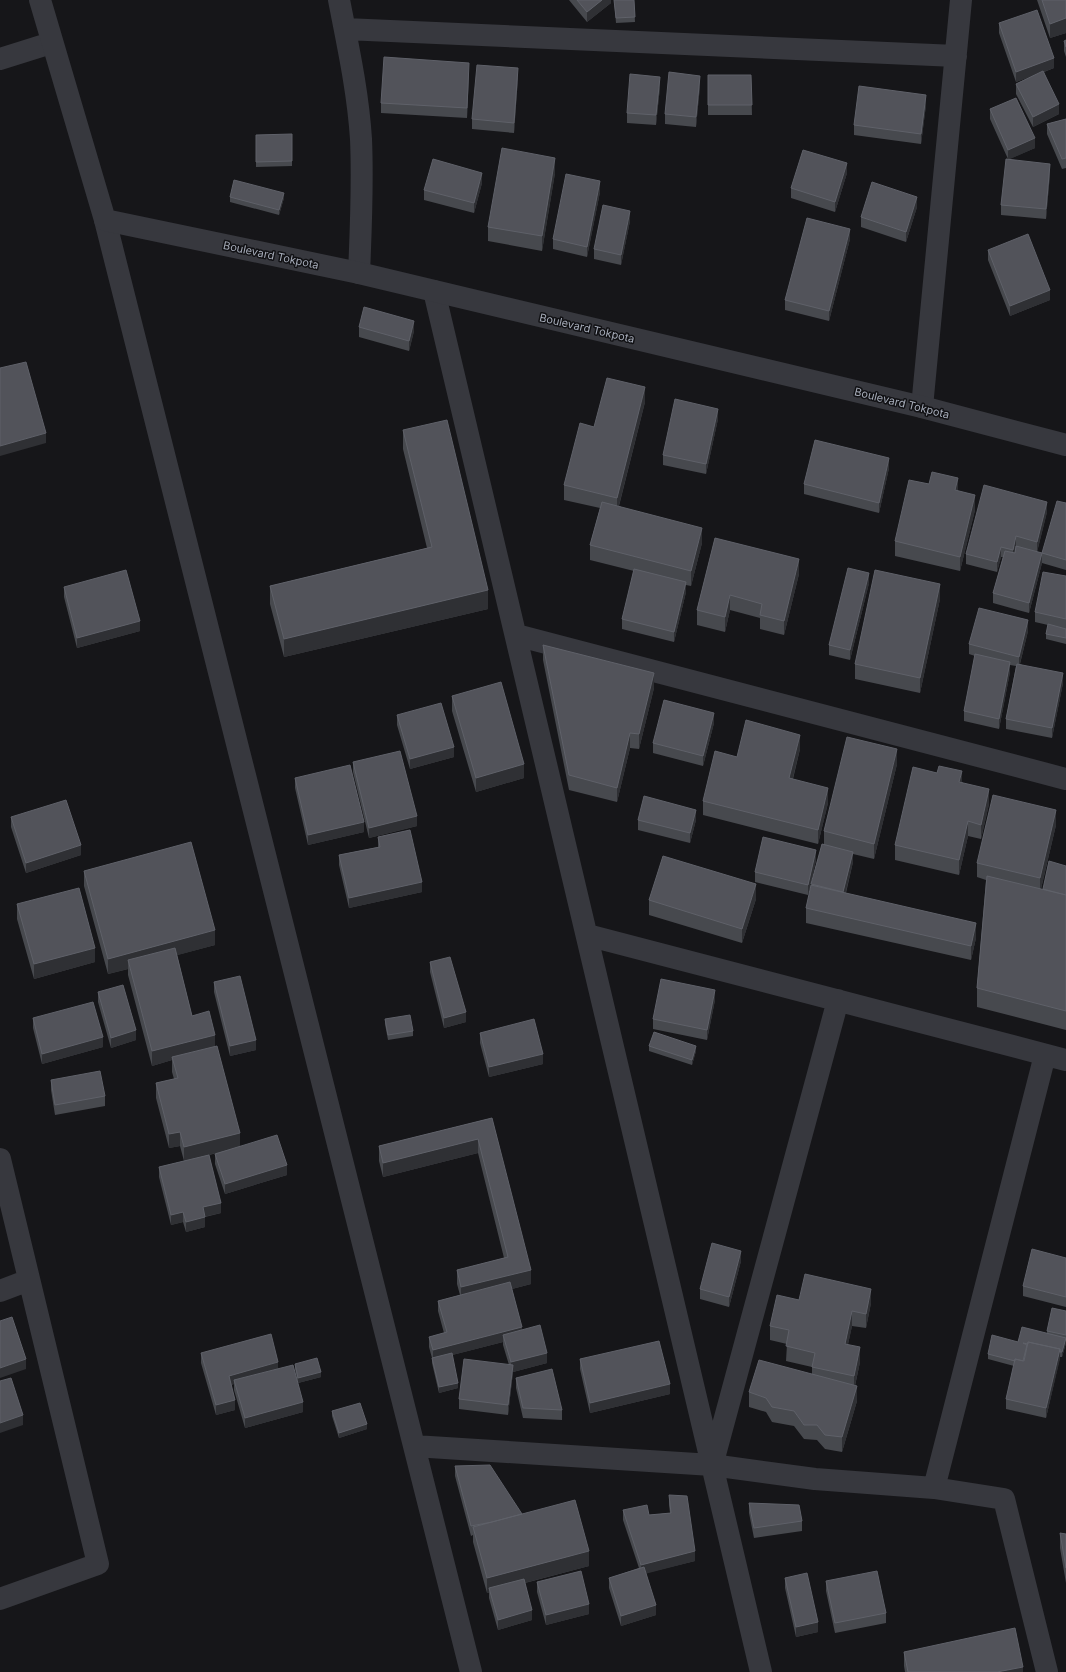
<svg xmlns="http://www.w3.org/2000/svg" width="1066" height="1672" viewBox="0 0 1066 1672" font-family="Inter,sans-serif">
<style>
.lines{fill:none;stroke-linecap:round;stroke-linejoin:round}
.minor{stroke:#37383e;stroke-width:22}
.tertiary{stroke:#37383e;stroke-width:22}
.wall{fill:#47494e}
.shaded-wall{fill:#2f3034}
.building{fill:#52535a;stroke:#5f6169}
.labels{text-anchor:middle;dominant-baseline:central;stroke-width:3;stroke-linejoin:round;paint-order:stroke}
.street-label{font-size:11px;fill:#a7adba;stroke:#111114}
</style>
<rect width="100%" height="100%" fill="#161619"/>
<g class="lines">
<path class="minor" d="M339,0C348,46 358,92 361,139C363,184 361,229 359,273
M345,29L956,56
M0,59L51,43
M105,220L471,1672
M434,291L761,1672
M922,407L961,0
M516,635L1066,779
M587,935L1066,1060
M0,1159L98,1564L0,1599
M0,1291L29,1280
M414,1446L712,1465L815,1479L934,1488L1004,1499L1047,1672
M713,1462L838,1000
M934,1488L1045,1055"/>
<path class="tertiary" d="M40,0L105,220L359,273L922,407L1066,445"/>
</g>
<path class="wall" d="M569,0H611V3L587,22Z
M614,0H634L635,22L616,23Z
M1037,0H1066V33L1050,38Z
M999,23L1054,68L1044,72L1059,114L1033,127L1016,94V84L1034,75L1016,82L999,33Z
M1066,40V57L1064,51V41Z
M469,73L467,118L381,113V103Z
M708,75H751L752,115H708Z
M518,78L514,133L472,129V119Z
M700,86L696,127L665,124V114Z
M660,87L656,125L627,123V113Z
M926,105L921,144L854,135V125Z
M990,109L1035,148L1009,159L1050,174L1046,219L1001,215V205L1008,159L990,119Z
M1066,119V168L1062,169L1047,134V124Z
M256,135L292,161V166L256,167Z
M555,173L542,251L488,241V227Z
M847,173L835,212L791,198V188Z
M482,183L474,213L424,200V190Z
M600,192L587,257L553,249V239Z
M230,197L284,198L279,215L230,202Z
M917,207L906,242L861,227V217Z
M630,221L621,265L594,259V249Z
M850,239L829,321L785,310V300Z
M988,250L1050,300L1010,316L988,260Z
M359,327L414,331L409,351L359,337Z
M645,402L619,506L702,543L691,586L686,585V592L674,642L622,629V619L634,571L590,560V545L600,508L564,500V485L594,427Z
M718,419L706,474L663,465V455Z
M403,430L488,609L284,657L270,604V586L427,548L403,449Z
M889,468L879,513L804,494V484Z
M958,491L975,510L960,571L895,556V541Z
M1066,503V570L1042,563L1029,613L993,603V593L1003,557H1001L997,572L966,564V554L1047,512L1037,552L1042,553Z
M715,538L799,574L784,635L760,629V618L730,610L725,632L697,625V610Z
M1066,576V644L1046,639V634L1048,625L1035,622V612Z
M869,583L850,660L829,655V645Z
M64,587L140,631L77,648L64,597Z
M940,599L920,693L855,679V664Z
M1028,631L1020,664L1063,683L1052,738L1006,729V719L1016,666L1010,665V672L999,729L964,721V711L975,656L969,654V644Z
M543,645L654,688L639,749L630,748L617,802L569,790L543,660Z
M452,696L524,778L476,792L452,711Z
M397,715L454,757L410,769L397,725Z
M714,723L703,766L653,753V743Z
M800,749L793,779L828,803L818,844L703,815V801L737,757Z
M353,762L417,826L369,838L353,772Z
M897,764L874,859L853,854V862L846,893L976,938L971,960L806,923V908L822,844H824V831Z
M295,778L364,832L308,845L295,788Z
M962,782L989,804L981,839L968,836L959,875L895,860V845Z
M11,817L81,855L26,873L11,827Z
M638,820H696L690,843L638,830Z
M1056,825L1041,889L1043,890L1066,866V1030L977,1007V988L986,880L977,877V863Z
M378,837L422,892L349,908L339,865V855L378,847Z
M816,860L808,895L755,882V872Z
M84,871L215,945L177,955L192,1016L215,1046L240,1146L287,1175L225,1194L215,1164V1154L221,1152L209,1155L221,1213L205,1217V1227L186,1232L183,1222L171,1225L159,1177V1167L184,1161L180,1146L169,1148L156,1098V1083L174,1079L172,1072V1060L152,1066L128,975V969L108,974L84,886Z
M756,899L742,943L649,915V900Z
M17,904L95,962L34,979L17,919Z
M430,962L466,1022L444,1028L430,972Z
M214,982L256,1050L230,1056L214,992Z
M98,992L136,1040L111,1048L98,1002Z
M715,1000L707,1040L653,1029V1019Z
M33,1018L103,1047L42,1064L33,1028Z
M385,1019L413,1031V1036L388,1040L385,1024Z
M480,1033L543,1064L489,1077L480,1043Z
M649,1046L696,1051L692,1065L649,1051Z
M51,1080L105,1096V1106L55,1115L51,1090Z
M492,1118L531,1284L512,1289L522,1330L547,1363L513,1372L508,1415L459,1409V1399L509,1365L503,1345V1342L452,1355L458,1388L439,1393L432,1363V1358L429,1347V1337L444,1333L438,1311V1301L460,1295L457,1284V1270L504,1258L478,1153L383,1177L379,1161V1146Z
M1066,1258V1307L1023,1296V1286Z
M741,1261L729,1307L700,1299V1289Z
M799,1300L871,1303L866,1328L852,1326L848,1344L860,1362L855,1386L857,1401L842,1452L825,1449L817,1440L804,1439L794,1426L772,1422L766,1412L749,1407V1392L812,1374V1367L786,1361L787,1344L770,1340V1326Z
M1066,1311V1343L1062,1357H1060L1046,1418L1006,1409V1399L1014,1366L988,1359V1354L1018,1342L1047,1333V1331Z
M201,1353L278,1368L303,1412L245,1428L234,1390V1384L231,1385L235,1410L216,1415L201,1363Z
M580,1359L670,1394L590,1413L580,1369Z
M295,1364L321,1377L298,1383L295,1369Z
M516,1378L562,1410V1420L523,1418L516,1388Z
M332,1411L367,1429L339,1438L332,1416Z
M455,1466L522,1514L589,1566L525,1583L532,1620L498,1630L489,1598V1593H487L473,1542V1535L471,1536L455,1476Z
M669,1495L695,1561L646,1573L656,1615L621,1626L609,1588V1578L639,1568L623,1520V1510L649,1515L670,1513L669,1505Z
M749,1503L802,1521V1531L754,1538L749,1513Z
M1060,1533L1066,1534V1583L1060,1548Z
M785,1578L818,1632L796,1637L785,1588Z
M826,1581L886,1613V1623L835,1633L826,1591Z
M537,1582L589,1614L546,1625L537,1592Z
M904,1652L1023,1672H905L904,1666Z"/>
<path class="shaded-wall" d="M602,0H611V3L587,22V12Z
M1066,18V33L1050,38V24Z
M1054,58V68L1016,82V72Z
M469,63V73L467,118V108Z
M518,68V78L514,133V123Z
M700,76V86L696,127V117Z
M660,77V87L656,125V115Z
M926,95V105L921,144V134Z
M1059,104V114L1033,127V117Z
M1035,138V148L1008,160V150Z
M555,158V173L542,251V236Z
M847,163V173L835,212V202Z
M1050,164V174L1046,219V209Z
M482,173V183L474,213V203Z
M600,181V192L587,257V247Z
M284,193V198L279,215V210Z
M917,197V207L906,242V232Z
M630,211V221L621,265V255Z
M850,229V239L829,321V311Z
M1050,290V300L1010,316V306Z
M414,321V331L409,351V341Z
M645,387V402L617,513V498Z
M718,409V419L706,474V464Z
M46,433V443L0,456V446Z
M889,458V468L879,513V503Z
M958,478V493L955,490Z
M975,495V510L960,571V557Z
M1047,502V512L1037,552V542Z
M702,528V543L691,586V571Z
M1016,536V546L1013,560V550Z
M1001,547V557L997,572V562Z
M1042,553V563L1029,613V603Z
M799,559V574L784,635V621Z
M869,573V583L850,660V650Z
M686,582V592L674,642V632Z
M940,584V599L920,693V678Z
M488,590V609L284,657V639Z
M730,595V610L725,632V617Z
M1028,620V631L1019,667V657Z
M140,621V631L77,648V638Z
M1010,662V672L999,729V719Z
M654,673V688L639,749V734Z
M1063,673V683L1052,738V728Z
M714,713V723L703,766V756Z
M630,733V748L617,802V788Z
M800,735V749L789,793V778Z
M454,747V757L410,769V759Z
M897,749V764L874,859V844Z
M524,764V778L476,792V778Z
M962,771V786L959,782Z
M828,788V803L818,844V830Z
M989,789V804L981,839V825Z
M696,810V820L690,843V833Z
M1056,810V825L1040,893V878Z
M417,816V826L369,838V828Z
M968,821V836L959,875V860Z
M364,822V832L308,845V835Z
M81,845V855L26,873V863Z
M816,850V860L808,895V885Z
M853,852V862L843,903V893Z
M422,882V892L349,908V898Z
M756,884V899L742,943V929Z
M976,923V938L971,960V946Z
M215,930V945L130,968L128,960V969L108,974V959Z
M95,948V962L34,979V964Z
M715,990V1000L707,1040V1030Z
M466,1012V1022L444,1028V1018Z
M136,1030V1040L111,1048V1038Z
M215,1035V1049L172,1057V1060L152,1066V1051Z
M103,1037V1047L42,1064V1054Z
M256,1040V1050L230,1056V1046Z
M696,1046V1051L692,1065V1060Z
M543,1054V1064L489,1077V1067Z
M180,1132V1146L169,1148V1134Z
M240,1133V1147L184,1161V1147Z
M478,1139V1153L383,1177V1163Z
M287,1165V1175L225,1194V1184Z
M221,1203V1213L203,1217V1207Z
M183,1212V1222L171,1225V1215Z
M205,1217V1227L186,1232V1222Z
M741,1251V1261L729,1307V1297Z
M531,1270V1284L461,1302V1287Z
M871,1289V1303L866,1328V1314Z
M852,1311V1326L845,1358V1344Z
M522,1327V1337L503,1335V1342L433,1360V1350Z
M1066,1338V1343L1062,1357V1352Z
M860,1347V1362L854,1390V1376Z
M1060,1349V1359L1046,1418V1408Z
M547,1353V1363L513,1372L508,1415V1405L511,1373V1362Z
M26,1359V1369L0,1378V1368Z
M278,1362V1372L234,1380V1384L229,1386V1376Z
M321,1372V1377L298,1383V1378Z
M458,1383V1388L439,1393V1387Z
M670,1384V1394L590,1413V1403Z
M857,1386V1401L842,1452V1437Z
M235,1400V1410L216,1415V1405Z
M303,1402V1412L245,1428V1418Z
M23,1415V1425L0,1433V1423Z
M367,1424V1429L339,1438V1433Z
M589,1551V1566L490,1592L489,1588V1593H487V1578Z
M695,1551V1561L641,1575V1565Z
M589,1604V1614L546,1625V1615Z
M656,1605V1615L621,1626V1616Z
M532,1610V1620L498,1630V1620Z
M818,1622V1632L796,1637V1627Z
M1023,1667V1672H997Z"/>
<path class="building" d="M577,0H602L587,12Z
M614,0H634L635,17L616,18Z
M1042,0H1066V18L1050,24Z
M1037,10L1054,58L1016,72L999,23Z
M1066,40V47L1064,41Z
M384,57L469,63L467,108L381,103Z
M477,65L518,68L514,123L472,119Z
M1043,71L1059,104L1033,117L1016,84Z
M669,72L700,76L696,117L665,114Z
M630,74L660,77L656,115L627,113Z
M708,75H751L752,105H708Z
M859,86L926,95L921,134L854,125Z
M1016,98L1035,138L1008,150L990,109Z
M1066,119V158L1062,159L1047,124Z
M292,134V161L256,162V135Z
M502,148L555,158L542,236L488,227Z
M803,150L847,163L835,202L791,188Z
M433,159L482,173L474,203L424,190Z
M1006,159L1050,164L1046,209L1001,205Z
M566,174L600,181L587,247L553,239Z
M234,180L284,193L279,210L230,197Z
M872,182L917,197L906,232L861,217Z
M603,205L630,211L621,255L594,249Z
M807,218L850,229L829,311L785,300Z
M1028,234L1050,290L1010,306L988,250Z
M364,307L414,321L409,341L359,327Z
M26,362L46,433L0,446V368Z
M607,378L645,387L617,498L564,485L580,423L594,427Z
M675,399L718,409L706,464L663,455Z
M447,420L488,590L284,639L270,586L432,547L403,430Z
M815,440L889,458L879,503L804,484Z
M932,472L958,478L955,490L975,495L960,557L895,541L909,480L929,484Z
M984,485L1047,502L1037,542L1016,536L1013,550L1001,547L997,562L966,554Z
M1057,501L1066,503V560L1042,553Z
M602,502L702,528L691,571L590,545Z
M715,538L799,559L784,621L760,615L762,604L730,595L725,617L697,610Z
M1016,546L1042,553L1029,603L993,593L1005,551L1015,553Z
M848,568L869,573L850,650L829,645Z
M634,569L686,582L674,632L622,619Z
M126,570L140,621L77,638L64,587Z
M875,570L940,584L920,678L855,664Z
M1043,572L1066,576V619L1035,612Z
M979,608L1028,620L1019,657L969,644Z
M1048,624L1066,629V638L1046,634Z
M543,645L654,673L639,734L630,733L617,788L569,775Z
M975,654L1010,662L999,719L964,711Z
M1017,664L1063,673L1052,728L1006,719Z
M501,682L524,764L476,778L452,696Z
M664,700L714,713L703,756L653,743Z
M441,703L454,747L410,759L397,715Z
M746,720L800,735L789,778L828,788L818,830L703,801L715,751L737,757Z
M847,737L897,749L874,844L824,831Z
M400,751L417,816L369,828L353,762Z
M350,765L364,822L308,835L295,778Z
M939,766L962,771L959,782L989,789L981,825L968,821L959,860L895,845L913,767L937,773Z
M993,795L1056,810L1040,878L977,863Z
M644,796L696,810L690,833L638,820Z
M66,800L81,845L26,863L11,817Z
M410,830L422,882L349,898L339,855L380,847L378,837Z
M763,837L816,850L808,885L755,872Z
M191,842L215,930L108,959L84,871Z
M822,844L853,852L843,892L811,884Z
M663,856L756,884L742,929L649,900Z
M1049,861L1066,866V895L1043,889Z
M987,876L1066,895V1011L977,988Z
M811,885L976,923L971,946L806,908Z
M79,888L95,948L34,964L17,904Z
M175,948L192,1016L209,1011L215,1035L152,1051L128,960Z
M450,957L466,1012L444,1018L430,962Z
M240,976L256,1040L230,1046L214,982Z
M661,979L715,990L707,1030L653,1019Z
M123,985L136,1030L111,1038L98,992Z
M93,1002L103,1037L42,1054L33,1018Z
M410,1015L413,1031L388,1035L385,1019Z
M534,1019L543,1054L489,1067L480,1033Z
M654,1032L696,1046L692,1060L649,1046Z
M217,1046L240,1133L184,1147L180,1132L169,1134L156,1083L178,1078L172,1057Z
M100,1071L105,1096L55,1105L51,1080Z
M492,1118L531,1270L461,1287L457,1270L508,1257L478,1139L383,1163L379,1146Z
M277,1135L287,1165L225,1184L215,1154Z
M209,1155L221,1203L203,1207L205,1217L186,1222L183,1212L171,1215L159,1167Z
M712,1243L741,1251L729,1297L700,1289Z
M1032,1249L1066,1258V1297L1023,1286Z
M805,1274L871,1289L866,1314L852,1311L845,1344L860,1347L854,1376L812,1367L815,1353L786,1346L789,1330L770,1326L777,1295L799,1300Z
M510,1282L522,1327L433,1350L429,1337L447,1332L438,1301Z
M1052,1308L1066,1311V1335L1047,1331Z
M12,1317L26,1359L0,1368V1321Z
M540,1325L547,1353L511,1362L503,1335Z
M1022,1327L1066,1338L1062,1352H1060V1349L1028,1342V1344L1023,1343L1027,1345L1023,1361L1015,1359V1361L988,1354L992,1335L1018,1342Z
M271,1334L278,1362L229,1376L235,1400L216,1405L201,1353Z
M659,1341L670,1384L590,1403L580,1359Z
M1028,1342L1060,1349L1046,1408L1006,1399L1015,1359L1024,1361Z
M452,1353L458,1383L439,1387L432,1358Z
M317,1358L321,1372L298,1378L295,1364Z
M464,1359L513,1365L508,1405L459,1399Z
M759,1360L857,1386L842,1437L825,1435L817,1425H804L794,1411L772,1407L766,1398L749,1392Z
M293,1365L303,1402L245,1418L234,1380Z
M552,1369L562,1410L523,1408L516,1378Z
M11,1378L23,1415L0,1423V1381Z
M360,1403L367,1424L339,1433L332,1411Z
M490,1465L522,1514L492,1522L471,1526L455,1466Z
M669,1495L687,1496L695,1551L641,1565L623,1510L647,1505L649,1515L671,1513Z
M575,1500L589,1551L487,1578L473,1527Z
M749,1503L799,1505L802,1521L754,1528Z
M1060,1533L1066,1534V1568Z
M644,1567L656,1605L621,1616L609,1578Z
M581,1571L589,1604L546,1615L537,1582Z
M877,1571L886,1613L835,1623L826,1581Z
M807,1573L818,1622L796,1627L785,1578Z
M524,1579L532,1610L498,1620L489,1588Z
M1015,1628L1023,1667L997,1672H908L904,1652Z"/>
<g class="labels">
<g class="street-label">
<text transform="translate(271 255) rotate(12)">Boulevard Tokpota</text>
<text transform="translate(587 328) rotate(13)">Boulevard Tokpota</text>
<text transform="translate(902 403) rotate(14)">Boulevard Tokpota</text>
</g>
</g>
</svg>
